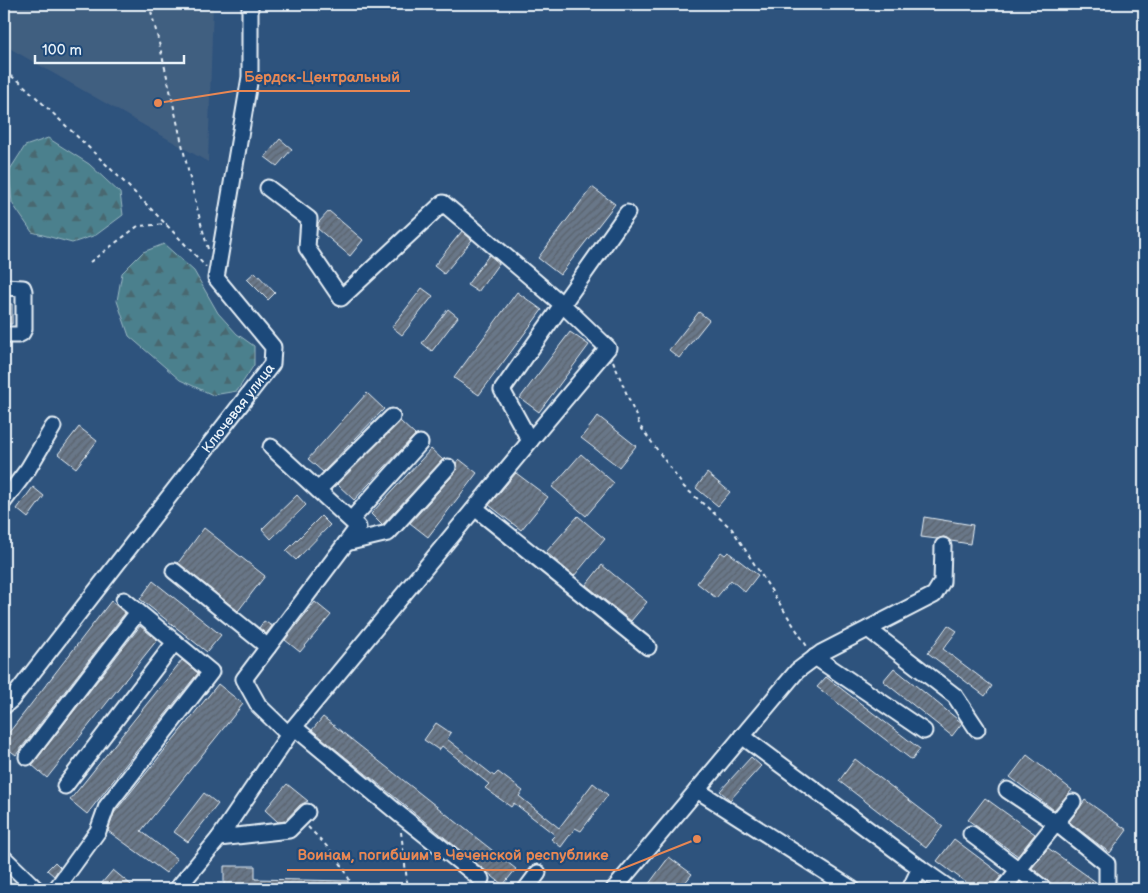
<svg xmlns="http://www.w3.org/2000/svg" width="1148" height="893" viewBox="0 0 1148 893" font-family="'Balsamiq Sans',sans-serif">
<style>
.built{fill:#405e80}
.forest{fill:url(#forest-firs);stroke:#9ab8c2}
.building{fill:url(#building-hatch);stroke:#e8f1f8}
.lines{fill:none;stroke-linecap:round;stroke-linejoin:round}
.minor-casing{stroke:#e8f1f8;stroke-width:19}
.path{stroke:#e8f1f8;stroke-width:2;stroke-dasharray:4 4;stroke-linecap:butt}
.minor{stroke:#1f4a7a;stroke-width:15}
.labels{text-anchor:middle;dominant-baseline:central;stroke-width:4.5;stroke-linejoin:round;paint-order:stroke}
.street-label{font-size:14px;fill:#e8f1f8;stroke:#1f4a7a}
.leader{fill:none;stroke:#e88753;stroke-width:2}
.callout-dot{fill:#e88753;stroke:#1f4a7a;stroke-width:2}
.callout-label{font-size:15px;text-anchor:middle;font-weight:bold;fill:#e88753;stroke:#1f4a7a;stroke-width:4.5;stroke-linejoin:round;paint-order:stroke}
</style>
<defs>
<pattern id="forest-firs" width="22" height="20" patternUnits="userSpaceOnUse" patternTransform="scale(1.25)"><rect width="22" height="20" fill="#4c808d"/><path d="M5 1l3.5 6h-7zM16 11l3.5 6h-7z" fill="#49676f"/></pattern>
<pattern id="building-hatch" width="6" height="6" patternUnits="userSpaceOnUse" patternTransform="scale(1.25)"><rect width="6" height="6" fill="#697788"/><path d="M-1 1l2-2M0 6l6-6M5 7l2-2" fill="none" stroke="#59626c"/></pattern>
</defs>
<rect width="100%" height="100%" fill="#2e537d"/>
<filter id="ink" filterUnits="userSpaceOnUse"><feTurbulence type="fractalNoise" baseFrequency=".02" numOctaves="2"/><feDisplacementMap in="SourceGraphic" scale="10" xChannelSelector="R" yChannelSelector="G"/><feConvolveMatrix kernelMatrix="1 2 1 2 8 2 1 2 1" color-interpolation-filters="sRGB"/></filter>
<g filter="url(#ink)">
<path class="built" d="M4,4H213L208,162L4,45Z
M4,868L26,889H4Z"/>
<path class="forest" d="M48,138L89,164L120,193L123,215L96,235L72,243L32,232L12,203L9,171L25,146Z
M164,244L194,271L218,313L237,334L254,346V365L237,391L213,395L180,380L129,336L117,301L122,273L143,252Z"/>
<path class="building" d="M280,139L292,149L277,166L265,157Z
M592,187L615,204L560,275L538,258Z
M329,211L363,240L350,256L318,229V223Z
M462,231L472,240L444,274L434,266Z
M489,255L499,263L478,292L467,285Z
M255,272L275,293L268,300L247,279Z
M422,288L433,296L402,335L392,327Z
M517,292L542,310L479,395L454,378Z
M4,304H12V324H4Z
M448,309L458,317L432,351L422,343Z
M699,312L709,320L679,358L669,350Z
M570,332L589,345L539,412L520,398Z
M367,393L384,409L323,472L308,459Z
M598,416L636,446L619,467L581,438Z
M400,421L415,435L354,500L337,484Z
M79,427L97,441L76,468L58,454Z
M431,449L443,460L382,525L371,514Z
M581,454L614,483L586,516L552,487Z
M459,459L477,473L428,537L410,523L455,473L457,468L456,463Z
M516,473L548,497L521,530L489,505Z
M707,473L730,492L718,506L696,488Z
M33,487L44,496L28,518L17,509Z
M297,495L306,505L271,539L262,529Z
M321,516L330,525L296,560L286,551Z
M578,516L605,539L574,576L546,552Z
M924,517L973,525L970,544L951,541L944,537L937,539L921,537Z
M204,528L265,576L238,611L178,563Z
M721,552L725,555L728,552L758,575L745,592L731,580L716,598L697,583Z
M602,565L647,602L631,621L586,585Z
M153,581L221,635L207,652L140,599Z
M111,601L125,613L16,755L4,746V739Z
M315,602L331,615L300,652L285,640Z
M264,621L272,626L266,634L259,628Z
M948,625L957,631L943,649L992,686L985,696L928,653Z
M140,626L157,640L47,778L32,765Z
M182,660L198,673L87,814L70,800Z
M894,668L962,723L952,736L883,681Z
M826,677L920,749L912,760L817,687Z
M218,684L243,704L141,831L177,859L166,873L108,831L114,813Z
M323,717L516,869L503,885L312,730Z
M436,723L451,733L447,739L494,776L498,772L523,791L519,796L559,828L593,783L608,795L581,831L575,828L561,847L551,839L555,835L514,803L511,807L485,788L489,784L442,746L439,750L424,740Z
M1027,755L1072,790L1054,810L1010,777Z
M751,757L761,766L730,800L720,791Z
M855,759L943,826L926,848L839,781Z
M287,784L308,801L300,805L285,821L278,822L265,810Z
M204,793L218,804L188,842L174,832Z
M985,798L1035,834L1018,856L968,820Z
M1085,800L1127,830L1110,853L1069,822Z
M954,839L1002,875L995,884L994,889H975L937,861Z
M1048,848L1096,882L1092,889H1058L1032,868Z
M669,857L692,874L680,889H645Z
M55,862L60,867L54,876L47,870Z
M224,866H255V879L348,881V889H224Z
M113,870L136,889H108L101,884Z"/>
<g class="lines">
<g class="minor-casing">
<g id="minor">
<path d="M268,188L309,219L307,248L341,298L443,203L563,305L608,348L530,441"/>
<path d="M4,287L23,288L24,291V329L22,333L18,335H4"/>
<path d="M271,447L358,527L244,679L259,706L289,735"/>
<path d="M318,490L392,417"/>
<path d="M4,501L28,469L53,427"/>
<path d="M475,508L648,647"/>
<path d="M351,520L420,443"/>
<path d="M346,543L388,533L448,467"/>
<path d="M174,571L268,647"/>
<path d="M868,629L955,696L977,729"/>
<path d="M815,657L924,731"/>
<path id="s1" d="M4,706L12,699L272,364L273,347L216,278L250,77V4"/>
<path d="M294,727L530,441L502,390L627,213"/>
<path d="M742,736L920,868"/>
<path d="M27,757L138,612"/>
<path d="M65,786L175,642"/>
<path d="M697,790L852,889"/>
<path d="M1007,790L1056,823L1107,864V887L1106,889"/>
<path d="M971,834L1044,889"/>
<path d="M219,838L289,830L307,812"/>
<path d="M4,858L36,889"/>
<path d="M56,889L98,831L107,806L211,672L124,600"/>
<path d="M177,889L219,838L294,727L399,814L481,879"/>
<path d="M526,889L538,873"/>
<path d="M614,889L797,671L821,653L934,595L942,582L943,546"/>
<path d="M910,889L920,868L950,889"/>
<path d="M1003,889L1073,802"/>
</g>
</g>
<path class="path" d="M149,4C171,85 185,168 208,249
M4,72L19,81C83,142 147,202 206,267
M90,262L138,226L167,224
M613,361L640,426L684,487L732,529L808,648
M308,827C325,844 347,865 352,889
M401,832L408,889"/>
<use href="#minor" class="minor"/>
</g>
</g>
<g class="labels">
<g class="street-label">
<text stroke="none"><textPath href="#s1" startOffset="379">Ключевая улица</textPath></text>
</g>
</g>
<path class="leader" d="M158 103L234 91H410M697 839L619 870H287"/>
<g class="callout-dot">
<circle cx="158" cy="103" r="5"/>
<circle cx="697" cy="839" r="5"/>
</g>
<g class="callout-label">
<text x="322" y="82">Бердск-Центральный</text>
<text x="453" y="860">Воинам, погибшим в Чеченской республике</text>
</g>
<rect width="1148" height="893" fill="none" stroke="#1f4a7a" stroke-width="20"/>
<rect x="10" y="10" width="1128" height="873" fill="none" stroke="#e8f1f8" stroke-width="2" filter="url(#ink)"/>
<path d="M35 55v8h149v-8" fill="none" stroke="#e8f1f8" stroke-width="2.5"/>
<text x="42" y="55" font-size="15" fill="#e8f1f8" stroke="#1f4a7a" stroke-width="4" paint-order="stroke">100 m</text>
</svg>
